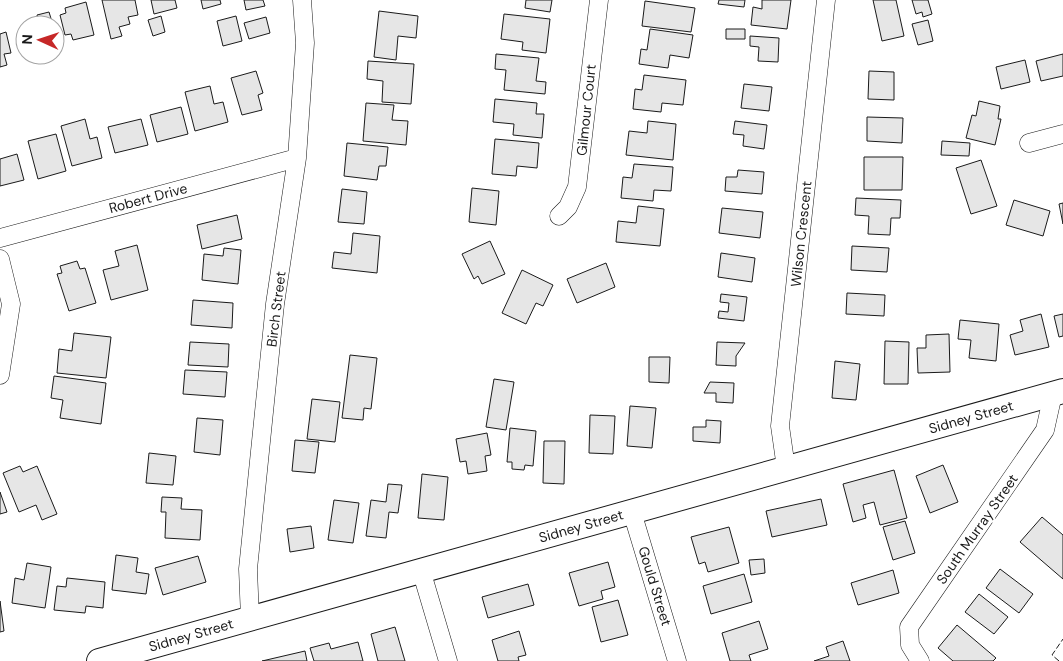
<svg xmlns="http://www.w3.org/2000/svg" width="1063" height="661" viewBox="0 0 1063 661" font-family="'DM Sans',sans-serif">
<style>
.building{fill:#e6e6e6;stroke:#1a1a1a}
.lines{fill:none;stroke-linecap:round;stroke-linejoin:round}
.street-casing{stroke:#1a1a1a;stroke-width:19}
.secondary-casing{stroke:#1a1a1a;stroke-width:26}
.street{stroke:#fff;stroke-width:18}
.secondary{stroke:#fff;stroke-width:24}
.fence{stroke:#1a1a1a;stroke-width:1;stroke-dasharray:6 2.5;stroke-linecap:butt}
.labels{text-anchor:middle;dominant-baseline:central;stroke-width:4;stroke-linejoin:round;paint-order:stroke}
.street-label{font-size:14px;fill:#1a1a1a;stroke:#fff}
</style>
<rect width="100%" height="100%" fill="#fff"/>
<path class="building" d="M102,0H135L138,15L128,17L130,24L119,27L122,36L111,39Z
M151,0H175L177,8L154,14Z
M201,0H220L221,4L203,9Z
M244,0H263L265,6L246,10Z
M526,0H552L550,12L525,8Z
M719,0H745L744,7L718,4Z
M762,0H791L787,29L751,25L753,7L762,9Z
M873,0H896L904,36L882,41Z
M912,0H928L932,14L923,17L922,12L916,14Z
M645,1L695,8L691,32L642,26Z
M86,2L94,35L73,40L71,34L65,35L60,15L66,13L65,8Z
M379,11L418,16L416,38L398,36L396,60L374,57Z
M49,12L53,25H30L29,22L38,20L37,15Z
M504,14L550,19L546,53L522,50L523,42L501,39Z
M161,16L165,32L153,36L148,20Z
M236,16L242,41L223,46L217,21Z
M266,17L270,33L249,39L244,23Z
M928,20L933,41L918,45L912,24Z
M650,29L693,35L689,58L670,55L668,68L639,64L641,49L647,50Z
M726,29H745V39H726Z
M6,32L11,53L4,54L7,65L0,67V34Z
M750,36L779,38L778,62L758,61L759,47L750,46Z
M496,54L539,58L536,81L546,82L545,94L504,90L506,70L495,69Z
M1063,54V76L1041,81L1036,61Z
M1025,60L1030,82L1001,89L996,67Z
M368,61L414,64L411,104L382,102L383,81L367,79Z
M256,71L263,93L258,95L262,110L242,115L231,78Z
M869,71L894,72V100L868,99Z
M644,75L686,80L683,105L662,103L661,112L633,109L635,89L642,90Z
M744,84L772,87L769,111L741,108Z
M210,86L214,104L223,102L228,122L195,131L185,92Z
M495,99L537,103L536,114H544L542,138L513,135L514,124L493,122Z
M979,101L1000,106L998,119H1001L995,145L966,138L972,115L976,116Z
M366,103L394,105L392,120L408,121L406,145L363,141Z
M181,107L188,134L157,142L150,115Z
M867,117L903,118L902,143L867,141Z
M85,119L90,139L97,137L102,158L72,166L61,126Z
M141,119L148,145L115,153L108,127Z
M648,121L676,124L673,160L626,155L629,131L647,133Z
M735,121L767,125L764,149L743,146L744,135L733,134Z
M56,134L66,171L38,179L28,141Z
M495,139L539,143L537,168L517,166L516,176L492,174Z
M942,141L970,143L969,156L941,155Z
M347,143L388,147L386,166H379L377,180L344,176Z
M17,154L24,180L0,186V159Z
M864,157H903L902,190H864Z
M981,160L997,206L971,214L956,168Z
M634,164L673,167L671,191L654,190L653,201L621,198L623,177L632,178Z
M738,170L764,172L762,194L725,191L726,177H737Z
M472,188L499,191L496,225L469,222Z
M342,189L367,192L364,224L338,222Z
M856,198L901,200L900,218H891L890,235L868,234L869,216L855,215Z
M1014,200L1050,211L1043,236L1006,225Z
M1063,203V224L1059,204Z
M638,206L664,209L660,246L616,242L618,221L636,223Z
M722,208L763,212L760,238L719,233Z
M237,215L242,239L202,249L197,225Z
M353,233L380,236L377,273L332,268L334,252L351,254Z
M490,241L505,274L482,284L478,276L474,279L462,254Z
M137,245L148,290L111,300L103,270L119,266L115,251Z
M852,246L889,248L887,272L851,270Z
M224,248L241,250L238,284L202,280L204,254L223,256Z
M721,253L755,258L752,282L718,277Z
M77,261L80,269L85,268L96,303L69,311L57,274L62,273L60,266Z
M606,263L615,287L577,303L567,279Z
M522,270L553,285L543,306L536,303L526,324L502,313Z
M847,293L885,295L884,316L846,314Z
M721,294L747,297L744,321L718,318L719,311L728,312L729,303L720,302Z
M193,300L233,303L232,328L191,325Z
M1041,314L1049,347L1015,355L1010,335L1023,331L1020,320Z
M1063,314V336L1059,337L1054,316Z
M960,320L999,324L996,361L969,358L971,340L958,339Z
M74,333L111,337L106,378L57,373L59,349L72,351Z
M949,334L950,372L918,373L917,348H926V335Z
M885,341L909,342L908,384H884Z
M190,342L229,344L228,367L188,365Z
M717,342L745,343L736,356V366L716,365Z
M350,355L377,358L371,409L364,408L363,420L342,418Z
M649,357H670L669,383L649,382Z
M835,361L860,364L856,400L832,398Z
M185,370L227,372L225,397L183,394Z
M54,376L106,383L101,424L60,418L63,400L51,398Z
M494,379L514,382L506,430L486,427Z
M710,382L734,383L733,403L716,402V393H704Z
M312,399L340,402L335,442L307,439Z
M630,406L656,408L652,448L627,446Z
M590,415L615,416L613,454L589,453Z
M197,418L223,420L220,455L194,452Z
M706,420L721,421L720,443L693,441V427H706Z
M510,428L536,431L533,466L525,465L524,470L512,469V462H507Z
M487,433L491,455L485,456L487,471L468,474L466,461L460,462L456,439Z
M295,440L319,442L315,473L292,471Z
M544,441H565L564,484L543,483Z
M149,453L176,456L173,485L146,483Z
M943,465L958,502L930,513L916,476Z
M20,466L23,472L37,466L57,514L42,520L36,505L19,512L3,473Z
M894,470L907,518L880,525L874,502L863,505L866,518L853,522L843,484Z
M422,474L448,477L444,520L418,518Z
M388,484L402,485L398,513L389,512L386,538L366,536L371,500L386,502Z
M0,492L7,512L0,514Z
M162,497L182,498L181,509L202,510L200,540L165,538L166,512H161Z
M821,499L827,525L772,537L766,511Z
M334,500L359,503L353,543L328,540Z
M1042,517L1063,535V579L1020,542Z
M905,521L915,553L893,560L883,527Z
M311,526L314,548L290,552L287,529Z
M729,527L739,563L708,572L705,562L699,564L691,537Z
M116,555L138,558L136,572L149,574L146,594L112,590Z
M198,556L206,582L163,595L155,568Z
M764,559L765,573L751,575L749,560Z
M608,562L615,587L601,591L603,599L579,606L569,573Z
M27,563L51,567L45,608L12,603L15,578L24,580Z
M1000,569L1033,594L1019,613L986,588Z
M893,570L899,593L858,605L851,583Z
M744,574L752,602L711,614L703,586Z
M67,578L105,582L103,608L86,606L85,613L54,610L57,586L66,587Z
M528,584L534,605L488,618L482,597Z
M979,594L1008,617L994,634L965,612Z
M618,600L628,635L601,642L592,607Z
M0,601L4,631L0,632Z
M759,621L768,649L749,655L751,661H730L722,633Z
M957,625L996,658L993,661H953L938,648Z
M395,627L405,661H378L371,634Z
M519,631L526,655L518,657L519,661H498L492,640Z
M843,641L850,661H814L829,656L826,647Z
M358,642L363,661H314L310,648L329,643L331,649Z
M305,651L307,661H262Z"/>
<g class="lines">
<g class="street-casing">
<path id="street" d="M1029,143L1063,134
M559,216L568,207L577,187L599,0
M0,238L297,158
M0,259L11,304L0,375
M786,468L780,426L826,0
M632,512L677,661
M421,570L448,661
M250,618L248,569L275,304L297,158L305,43L302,0
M920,661L910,645L909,627L1045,430L1053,394"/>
</g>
<g class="secondary-casing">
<path id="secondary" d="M99,661L1063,391"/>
</g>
<use href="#street" class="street"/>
<use href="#secondary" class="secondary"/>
<path class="fence" d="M1059,661L1052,655L1063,639"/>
</g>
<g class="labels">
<g class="street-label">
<text transform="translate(586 110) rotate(-84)">Gilmour Court</text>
<text transform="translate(148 198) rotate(-15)">Robert Drive</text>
<text transform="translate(801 234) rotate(-84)">Wilson Crescent</text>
<text transform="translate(276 309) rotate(-83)">Birch Street</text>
<text transform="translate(971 417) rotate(-16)">Sidney Street</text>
<text transform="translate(581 526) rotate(-16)">Sidney Street</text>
<text transform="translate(977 529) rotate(-55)">South Murray Street</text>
<text transform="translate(655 586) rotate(73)">Gould Street</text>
<text transform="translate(191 635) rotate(-16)">Sidney Street</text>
</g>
</g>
<g transform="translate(40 40) rotate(273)"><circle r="24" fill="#ffffff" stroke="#a3a3a3"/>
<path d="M0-4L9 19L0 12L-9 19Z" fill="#c62828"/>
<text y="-8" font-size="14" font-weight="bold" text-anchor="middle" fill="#1a1a1a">N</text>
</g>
</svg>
